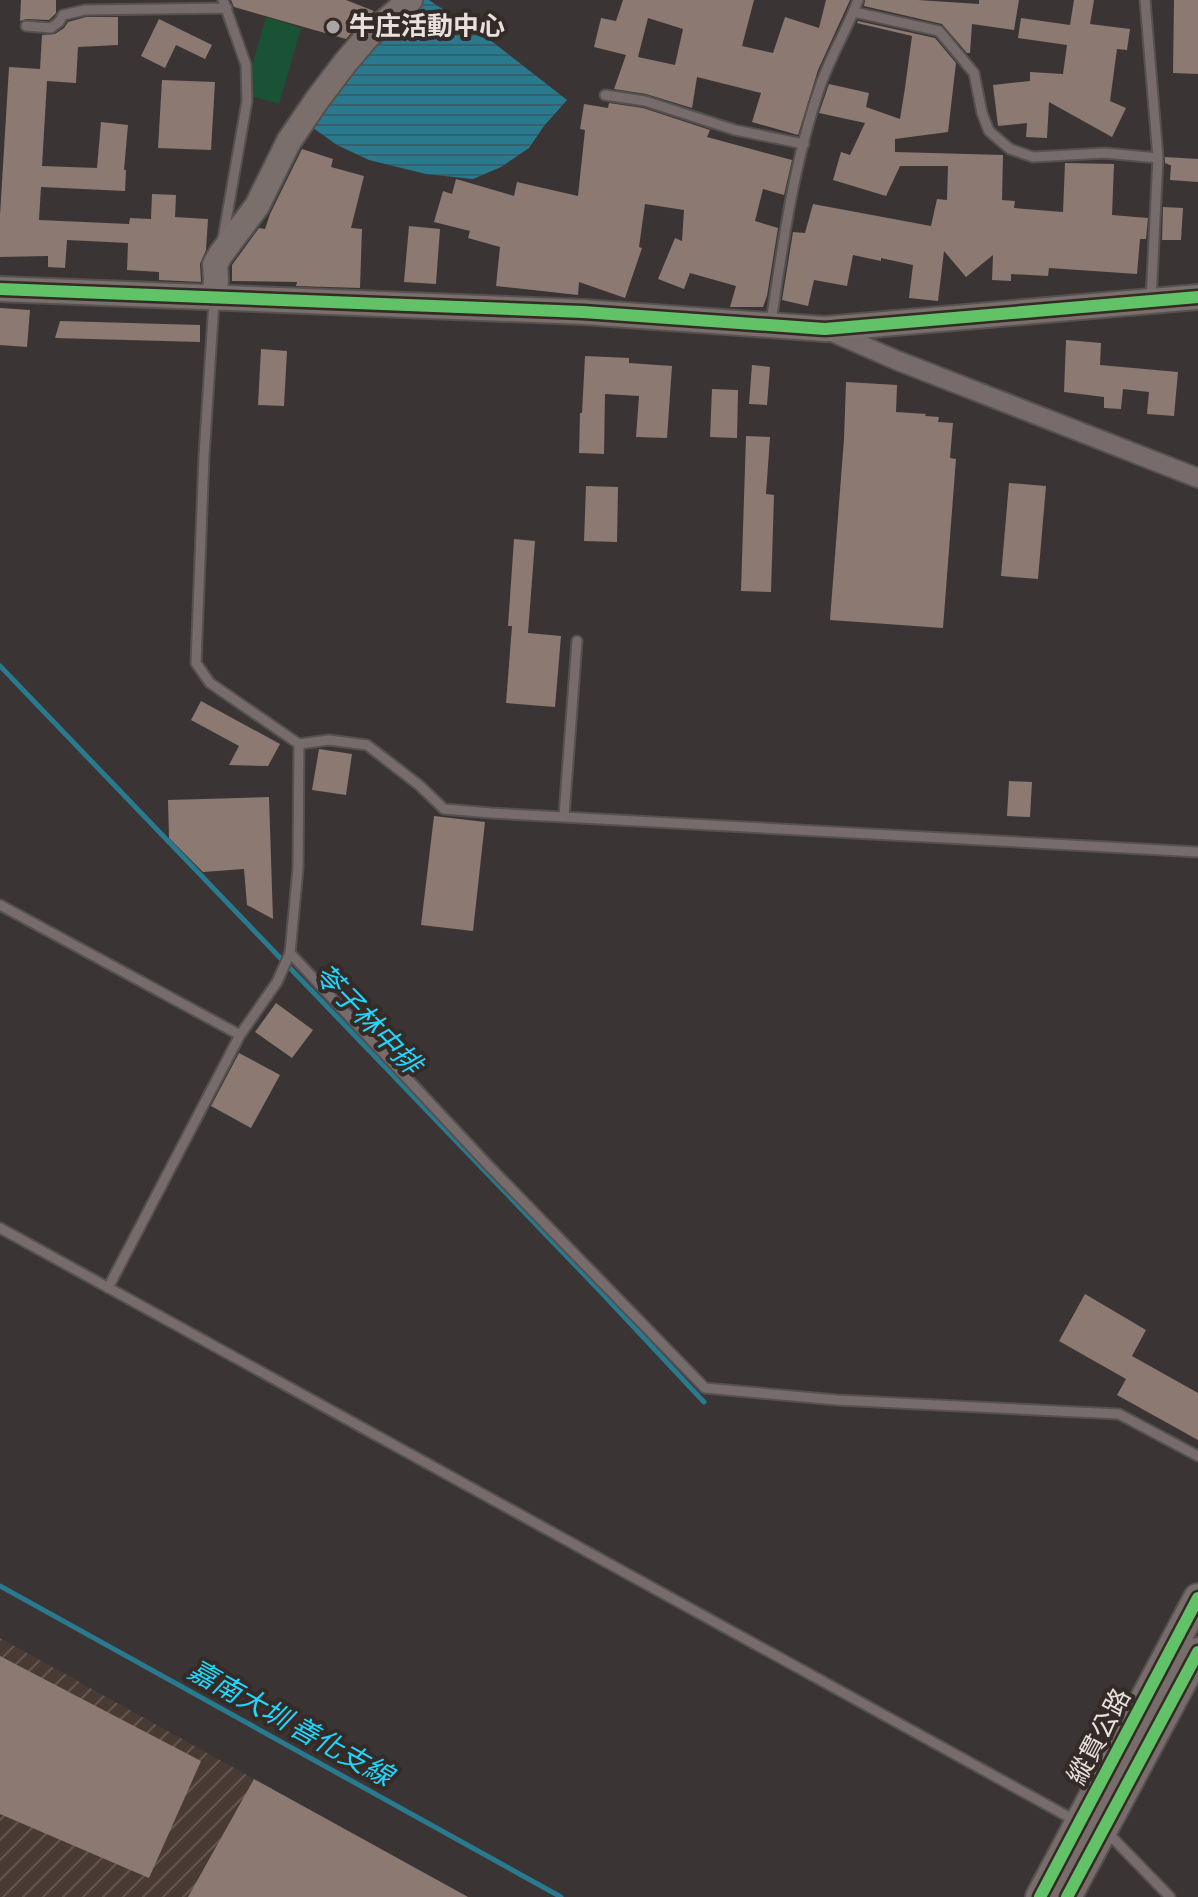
<svg xmlns="http://www.w3.org/2000/svg" width="1198" height="1897" viewBox="0 0 1198 1897" font-family="'Sofia Sans Condensed','Noto Sans TC',sans-serif">
<style>
.industrial{fill:url(#industrial-furrows)}
.green{fill:#1a5236}
.water{fill:url(#water-rules)}
.lines{fill:none;stroke-linecap:round;stroke-linejoin:round}
.stream{stroke:#297a8e;stroke-width:5}
.building{fill:#8b7972;fill-rule:evenodd}
.lane-casing{stroke:#555150;stroke-width:13}
.street-casing{stroke:#555150;stroke-width:22}
.secondary-casing{stroke:#555150;stroke-width:28}
.primary-casing{stroke:#555150;stroke-width:32}
.lane{stroke:#776c6b;stroke-width:9}
.street{stroke:#776c6b;stroke-width:18}
.secondary{stroke:#7b6f6c;stroke-width:24}
.primary{stroke:#786d6b;stroke-width:28}
.cycleway-casing{stroke:#342a26;stroke-width:17}
.cycleway{stroke:#61c268;stroke-width:12}
.poi-dot{fill:#aaa4a2;stroke:#342a26;stroke-width:3}
.labels{text-anchor:middle;dominant-baseline:central;stroke-width:8;stroke-linejoin:round;paint-order:stroke}
.poi-label{font-size:26px;font-weight:bold;fill:#e7e0de;stroke:#342a26;text-anchor:start}
.street-label{font-size:26px;fill:#e7e0de;stroke:#342a26}
.water-label{font-size:28px;font-style:italic;fill:#22d5fc;stroke:#342a26}
</style>
<defs>
<pattern id="industrial-furrows" width="10" height="10" patternUnits="userSpaceOnUse" patternTransform="scale(2)"><rect width="10" height="10" fill="#493a34"/><path d="M-1 1l2-2M0 10L10 0M9 11l2-2" fill="none" stroke="#635651"/></pattern>
<pattern id="water-rules" width="6" height="5" patternUnits="userSpaceOnUse" patternTransform="scale(2)"><rect width="6" height="5" fill="#297a8e"/><path d="M0 2.5h6" fill="none" stroke="#36616c"/></pattern>
</defs>
<rect width="100%" height="100%" fill="#3a3534"/>
<path class="industrial" d="M0,1638L254,1779L468,1897H0Z"/>
<path class="green" d="M266,17L301,28L279,104L244,94Z"/>
<path class="water" d="M423,0H429L494,43L567,100L544,126L529,148L501,167L473,179L426,174L369,160L337,145L306,123L389,26Z"/>
<g class="lines">
<path class="stream" d="M0,666L601,1292L704,1402
M0,1586L561,1897"/>
</g>
<path class="building" d="M21,0H56V13L49,20L27,19L20,21Z
M231,0H346L374,11L358,25L346,39L234,7Z
M623,0H754L742,46L773,53L785,17L819,28L826,0H850L818,70L798,135L752,122L761,93L697,77L692,108L646,94L614,89L626,55L594,47L601,18L616,21ZM648,18L683,29L675,65L638,57Z
M865,0H918L979,4V0H1019L1014,30L972,24L970,53H967L942,24L864,6Z
M1074,0H1094L1090,24L1130,29L1127,50L1117,49L1110,101L1126,108L1112,137L1049,102L1047,138L1026,137L1027,123L998,126L993,85L1030,81V72L1063,74L1067,45L1018,38L1021,18L1070,25Z
M1174,0H1198V74L1173,73Z
M86,17H118V45L78,47L76,83L47,81L42,166L97,168L101,122L128,125L124,170H126L125,191L41,187L39,220L129,224L130,218L151,219L152,194L176,195L175,217L208,219L206,250L200,264L201,282L159,280V272L127,270L128,243L67,240L65,268L48,267V256L0,257V215L9,67L40,69L42,35L55,34L64,28L68,22Z
M159,19L212,45L205,59L176,45L165,68L141,56Z
M858,21L935,38L956,63L948,132L895,139V152L1003,155L1002,200L1015,201L1014,208L1063,212L1065,163L1114,164L1112,215L1148,218L1146,239H1140L1137,274L1049,268L1048,276L1011,274V281L992,280L993,255L966,277L944,251L938,301L909,298L913,265L881,258V261L853,255L847,286L814,280L808,306L782,300L793,232L805,233L813,204L931,226L937,199L947,200L948,166H900L886,196L833,180L841,152L850,155L865,123L819,113L829,84L869,93L866,107L900,119L905,88L912,36L857,23Z
M162,80L215,82L211,150L158,148Z
M609,103L643,108L710,130L707,137L792,160L784,195L763,189L755,221L778,228L767,296L763,307H730L736,286L690,273L684,289L658,279L675,238L682,241L684,210L645,204L639,247L642,248L625,298L579,282L578,295L496,286L500,247L468,238L470,231L434,222L443,191L452,194L456,179L514,196L517,182L578,196L585,130L580,129L584,104L608,108Z
M302,149L333,159L331,167L364,176L351,228L362,229L360,288L296,286L297,282L232,281V265L259,228L265,229L270,214Z
M1165,157L1198,159V182L1170,180L1171,166H1172L1165,163Z
M1163,207L1183,208L1181,240H1162Z
M409,226L440,229L436,284L404,282Z
M0,308L30,310L27,347L0,345Z
M60,321L200,325V342L55,338Z
M1066,340L1101,343L1100,365L1178,372L1174,416L1147,414L1149,392L1123,389L1121,409L1104,408V397L1064,392Z
M261,349L287,351L284,406L258,405Z
M585,356L629,358V363L672,366L667,438L636,437L639,396L605,394L604,454L579,453L580,413H582Z
M752,365L770,367L767,405L749,404Z
M846,382L897,385L896,412L926,414L925,416L939,417L938,422L953,423L950,458L956,459L943,628L830,620L844,439Z
M712,389L738,390L737,438L710,437Z
M746,436L770,437L766,494L774,495L771,592L741,591Z
M1009,483L1046,486L1038,579L1001,576Z
M586,486L618,487L617,542L584,541Z
M514,539L535,541L528,633L561,636L555,707L506,703L512,626H508Z
M201,701L280,744L268,766L229,765L239,746L191,720Z
M319,749L352,754L346,795L312,790Z
M1009,781L1032,782L1030,817L1007,816Z
M269,797L273,919L247,905L244,869L203,872L169,838L168,800Z
M434,816L485,822L473,931L421,925Z
M276,1003L313,1030L292,1058L255,1032Z
M239,1053L280,1075L251,1128L211,1106Z
M1085,1294L1146,1330L1132,1356L1198,1393V1440L1117,1395L1126,1379L1059,1341Z
M0,1656L201,1761L149,1878L0,1814Z
M254,1779L468,1897H188Z"/>
<g class="lines">
<g class="lane-casing">
<path id="lane" d="M1145,0L1158,158L1151,300
M854,12L939,31L974,73L982,113L989,131L1010,149L1033,157L1105,153L1158,158
M26,26L51,28L59,22L63,15L85,10L227,8
M605,95L645,101L735,130L804,144
M223,238L247,101L246,65L223,0
M214,301L204,456L196,663L210,683L299,744L329,740L367,745L419,785L444,809L491,813L1198,852
M771,322C783,243 794,160 821,84C831,55 848,28 858,0
M299,744L298,868L290,953L488,1165L705,1388L837,1400L1119,1414L1198,1456
M564,816L577,641
M0,905L240,1035
M0,1228L1076,1821
M108,1288L240,1035L277,982L290,953
M1105,1830L1170,1897"/>
</g>
<g class="street-casing">
<path id="street" d="M825,329L896,360L1198,478"/>
</g>
<g class="secondary-casing">
<path id="secondary" d="M0,289L583,312L825,329L1198,297
M214,298L216,280L215,264L221,254L257,206L289,141L317,100L345,63L368,36L410,0"/>
</g>
<g class="primary-casing">
<path id="primary" d="M1040,1897L1198,1598
M1067,1897L1198,1652"/>
</g>
<use href="#lane" class="lane"/>
<use href="#street" class="street"/>
<use href="#secondary" class="secondary"/>
<use href="#primary" class="primary"/>
<g class="cycleway-casing">
<path id="cycleway" d="M0,289L583,312L825,329L1198,297
M1040,1897L1198,1598
M1067,1897L1198,1652"/>
</g>
<use href="#cycleway" class="cycleway"/>
</g>
<circle class="poi-dot" cx="333" cy="27" r="8"/>
<g class="labels">
<g class="poi-label">
<text x="349" y="27">牛庄活動中心</text>
</g>
<g class="street-label">
<text transform="translate(1100 1737) rotate(-62)">縱貫公路</text>
</g>
<g class="water-label">
<text transform="translate(367 1020) rotate(46)">苓子林中排</text>
<text transform="translate(290 1724) rotate(29)">嘉南大圳 善化支線</text>
</g>
</g>
</svg>
